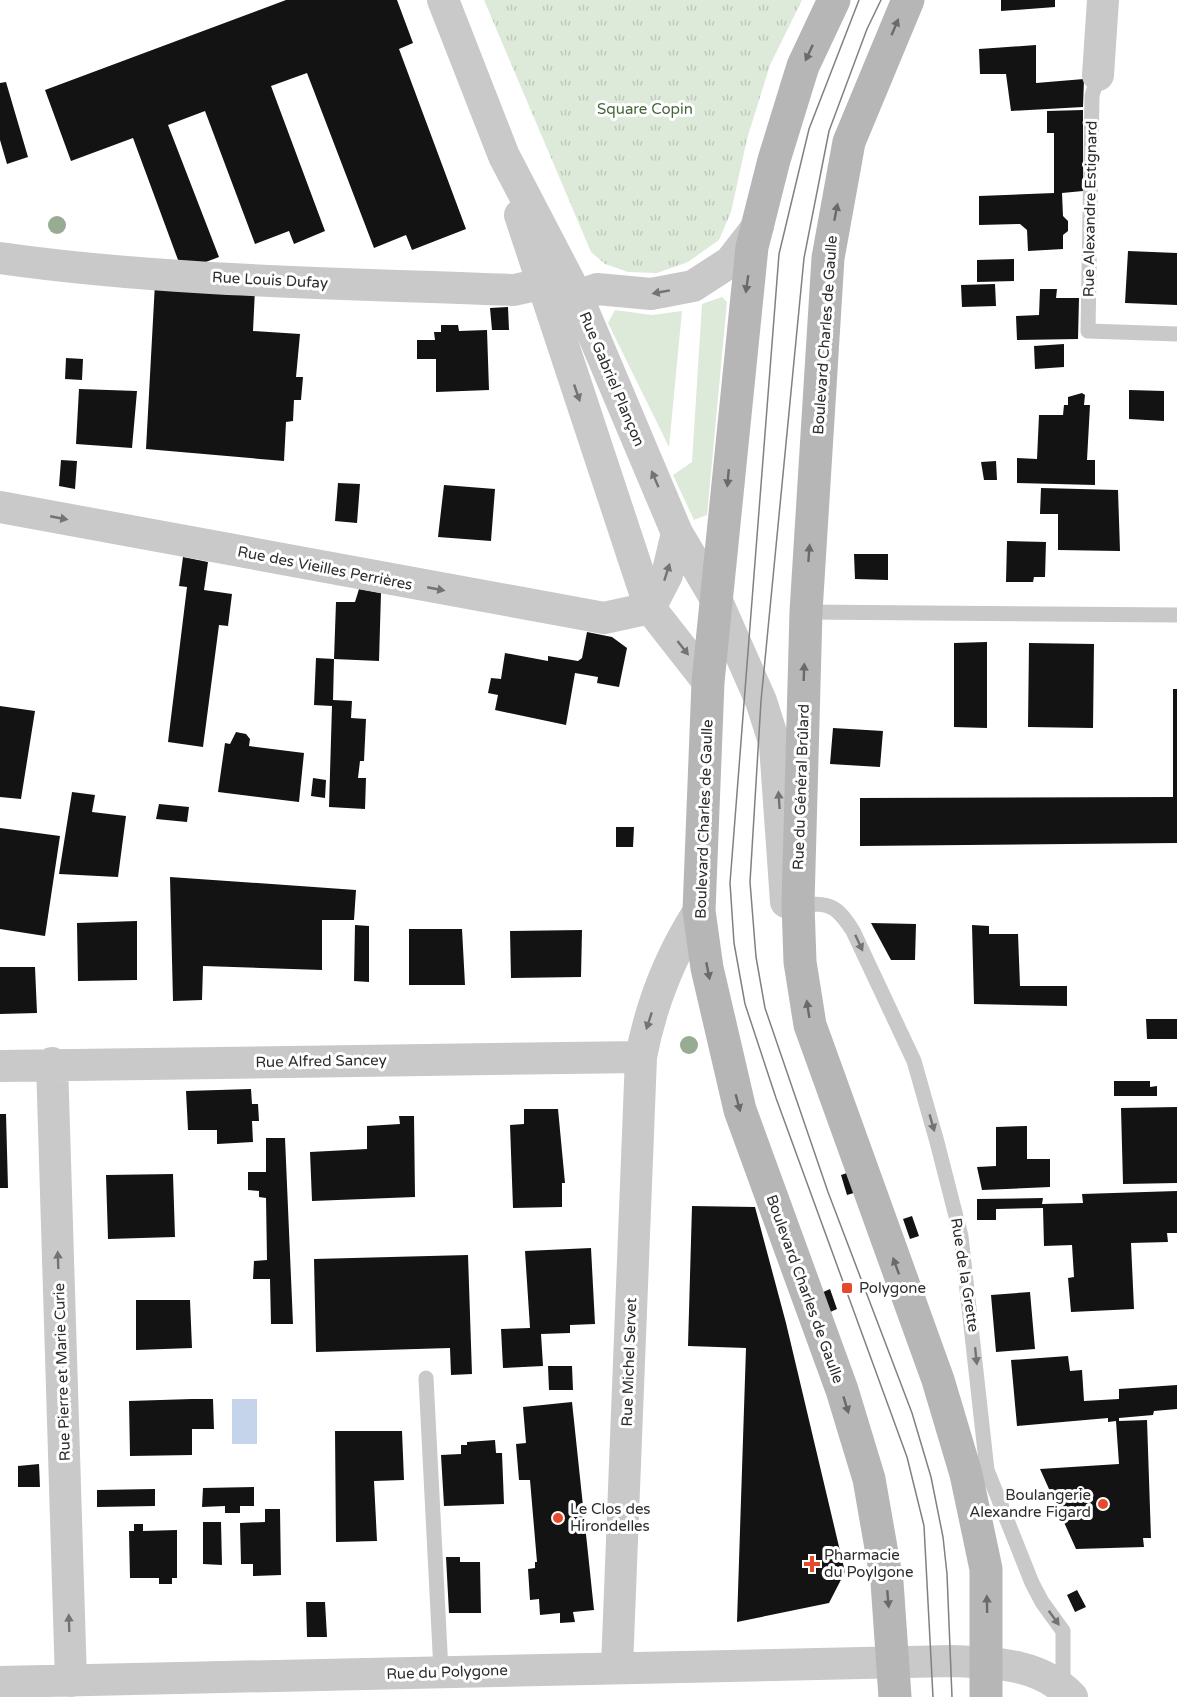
<svg xmlns="http://www.w3.org/2000/svg" width="1177" height="1697" viewBox="0 0 1177 1697" font-family="'Varela Round',sans-serif">
<style>
.grass{fill:#deead9}
.park{fill:url(#park-tufts)}
.water{fill:#c5d3eb}
.building{fill:#131313}
.lines{fill:none;stroke-linecap:round;stroke-linejoin:round}
.lane{stroke:#c9c9c9;stroke-width:15}
.street{stroke:#c9c9c9;stroke-width:32}
.secondary{stroke:#b6b6b6;stroke-width:33}
.tram{stroke:#818181;stroke-width:1.5}
.tree{fill:#98ab93}
.oneway{fill:#6a6a6a}
.oneway2{fill:#737373}
.poi-dot{fill:#e54a2c;stroke:#fff;stroke-width:2}
.labels{text-anchor:middle;dominant-baseline:central;stroke-width:6;stroke-linejoin:round;paint-order:stroke}
.park-label{font-size:15px;fill:#44673a;stroke:#fff}
.street-label{font-size:15px;fill:#2c2c2c;stroke:#fff}
.poi-label{font-size:15px;fill:#2c2c2c;stroke:#fff;text-anchor:start}
</style>
<defs>
<pattern id="park-tufts" width="24" height="20" patternUnits="userSpaceOnUse" patternTransform="scale(1.5)"><rect width="24" height="20" fill="#deead9"/><path d="M3 7l-1-3M5 7V3M7 7l1-3M15 17l-1-3M17 17v-4M19 17l1-3" fill="none" stroke="#bfc9ba"/></pattern>
</defs>
<rect width="100%" height="100%" fill="#fff"/>
<path class="grass" d="M722,297L727,302L707,515L694,520L673,475L692,462L702,304Z
M615,310L652,315L682,311L669,447L608,323Z"/>
<path class="park" d="M484,0H802L770,65L747,139L731,212L719,240L688,262L657,273L628,272L605,264L591,252Z"/>
<path class="water" d="M232,1399H257V1444H232Z"/>
<path class="building" d="M286,0H397L413,43L399,49L466,229L412,250L406,235L374,248L307,73L271,86L325,231L294,244L289,231L255,244L205,111L168,125L219,257L190,268H181L133,138L71,161L45,90Z
M1001,0H1055V7L1001,11Z
M1036,45V83L1084,79L1083,107L1011,111L1006,74H980L979,49Z
M6,82L28,157L7,164L0,140V83Z
M1083,110V191L1062,193L1063,216L1068,221V231L1063,235V249L1028,251L1027,230L1020,224L979,225V196L1054,193V133H1047V111Z
M1128,251L1177,253V305L1125,303Z
M1014,259V281L977,282V260Z
M155,283L255,289L253,331L300,334L296,377H303L301,400H294L293,421L286,422L284,461L146,449Z
M995,284L996,306L962,307L961,285Z
M1040,289H1057L1056,298H1079L1078,339L1017,340L1016,316L1039,315Z
M508,307L509,330H492L490,308Z
M441,325H458L459,331L487,330L489,390L436,392V359H417V340H435L434,332H441Z
M1064,344V367L1035,369L1034,346Z
M66,358L83,359L82,380L65,379Z
M79,389L137,391L132,448L76,444Z
M1129,390L1164,391V421L1129,419Z
M1082,393L1085,395L1084,405H1090L1087,460H1095V485L1017,483V458L1037,459L1039,415H1063L1064,405H1068V397Z
M61,460L77,461L75,489L59,486Z
M996,461L997,480H984L981,462Z
M338,483L360,484L357,523L335,521Z
M444,485L495,489L491,541L438,537Z
M1041,488L1118,490L1120,551L1058,550V514H1040Z
M1007,541L1046,542L1045,577H1034L1033,582H1006Z
M854,554H888V580L855,579Z
M183,557L208,562L204,590L232,594L228,626L219,625L203,747L168,742L187,587L179,586Z
M359,589L381,593L379,661L334,659L336,602H355Z
M587,632L612,637L627,648L619,687L597,683L598,677L575,673L566,725L495,710L498,695L488,693L491,678L501,679L505,653L548,661V656L578,661L582,658Z
M987,642V728L954,727V643Z
M1029,643L1094,644L1093,728L1028,727Z
M316,658L334,659L333,700L352,701L351,718L366,719L364,761H360L358,778H366L365,809L329,807L332,706L314,705Z
M1173,689H1177V843L860,846V798L1173,797Z
M0,706L35,711L21,799L0,797Z
M833,728L883,731L880,767L830,764Z
M236,732L246,734L250,739L249,746L304,753L299,802L218,792L225,743L230,744Z
M313,778L326,780L325,798L311,796Z
M72,792L95,795L92,812L126,816L118,877L59,874Z
M159,804L189,807L187,822L156,819Z
M616,827H634L633,847H616Z
M0,828L60,836L45,936L0,929Z
M170,877L356,890L354,920H322V970L203,966L202,1000L173,1001Z
M137,921V980L78,981L77,923Z
M871,923L916,924L915,960H891Z
M355,925L369,926V982L354,981Z
M972,925L989,926V934H1018L1020,986H1067V1006L974,1004Z
M409,929H462L465,985H409Z
M582,930L581,977L511,978L510,931Z
M0,967H35L37,1013L0,1014Z
M1146,1019H1177V1039H1147Z
M1114,1081H1150V1087L1157,1086V1096H1114Z
M251,1089L252,1104H258L259,1121H252L253,1142L217,1144V1130H188L186,1091Z
M1177,1107V1183L1123,1184L1121,1108Z
M524,1109H558L565,1183H562V1207L513,1208L510,1125L524,1124Z
M0,1114H6L8,1188H0Z
M399,1116H414L415,1197L312,1201L310,1152L367,1149V1126L400,1124Z
M1027,1126V1159H1050V1187L982,1190L977,1167L996,1166V1127Z
M266,1138H285L293,1324H271L270,1279H253L254,1261L267,1260L266,1198L259,1197V1191L248,1190V1172H266Z
M850,1172L857,1192L847,1195L841,1175Z
M173,1174L175,1237L108,1239L106,1175Z
M1177,1191V1233H1167L1168,1242L1131,1243L1134,1309L1071,1312L1068,1278L1074,1277L1072,1245L1044,1246L1043,1208L996,1209V1220H977V1199L1043,1198L1042,1204L1083,1203L1082,1194Z
M692,1206L755,1207L786,1323L845,1572L829,1603L737,1622L746,1348L688,1346Z
M912,1216L919,1236L910,1239L903,1219Z
M591,1248L595,1324L570,1325V1333L541,1334L543,1366L503,1368L501,1329L530,1328L525,1251Z
M468,1255L472,1374L451,1375L450,1348L316,1352L314,1259Z
M830,1289L837,1309L828,1313L821,1293Z
M1030,1292L1035,1349L996,1352L991,1295Z
M136,1300H190L192,1348L136,1350Z
M1068,1356L1070,1371L1082,1370L1084,1401L1119,1399V1389L1177,1385V1409L1154,1411L1153,1415L1119,1418V1421L1147,1420L1151,1538H1143L1144,1547L1076,1549L1040,1469L1119,1464L1116,1421L1108,1422V1418L1017,1426L1011,1360Z
M548,1366H572L573,1390H549Z
M192,1399H213L214,1429H192V1455L130,1456L129,1401Z
M572,1402L594,1610L573,1612L575,1622L560,1623V1613L540,1615L539,1599L530,1600L528,1569L535,1568V1562H537L530,1480H519L516,1444L526,1443L523,1407Z
M335,1431H402L404,1480L374,1481L377,1541L336,1542Z
M495,1440L496,1453H502L504,1504L444,1506L441,1455L461,1454V1445H467V1442Z
M39,1464L40,1487H18V1466Z
M254,1487V1506H240V1513H225V1506L202,1507L203,1488Z
M155,1489V1506L97,1507V1490Z
M265,1509H280L281,1575L253,1576V1564H241L240,1523L265,1522Z
M203,1522H221L222,1565L203,1564Z
M134,1524H143V1531L177,1530V1578H172V1584H159V1578H130L129,1531H134Z
M446,1557H460V1562H480L481,1613H449Z
M1077,1590L1086,1607L1075,1612L1067,1595Z
M306,1602H325L327,1637H307Z"/>
<g class="lines">
<path class="lane" d="M1098,75L1092,96L1088,331L1177,334
M806,612L1177,615
M798,904C830,904 835,903 853,931L914,1061L937,1142L961,1236L987,1470L1032,1583L1042,1602L1063,1631V1688
M426,1378L441,1671"/>
<path class="street" d="M443,0L504,156L577,296L677,533L716,599L761,701L775,745L786,902
M1098,75L1103,0
M520,215L650,608L708,682
M0,258C170,282 343,283 514,290L541,284
M567,312L577,296L597,289L651,294L693,286L730,262L758,226
M0,507L604,618L650,608L667,575L677,533
M52,1063L71,1681
M0,1066L641,1057
M617,1667L641,1057C651,1004 670,956 699,911
M0,1682L952,1661C996,1663 1040,1663 1072,1697"/>
<path class="secondary" d="M834,0L803,66L774,160L752,247L708,682L699,911L707,968L740,1110L842,1390L869,1479L887,1582L895,1697
M908,0L849,142L828,258L806,612L798,904L800,962L810,1025L938,1380L966,1474L986,1569V1697"/>
<path class="tram" d="M859,0L809,129L779,254L730,883L734,943L745,1004L776,1098L907,1457L924,1526L933,1697
M881,0L867,29L829,131L804,258L761,701L750,882L756,957L765,1008L828,1192L912,1413L931,1477L943,1537L947,1574L952,1697"/>
</g>
<g class="tree">
<circle cx="57" cy="225" r="9"/>
<circle cx="689" cy="1045" r="9"/>
</g>
<defs><path id="oneway-solid" d="M-6-.8H1V-3.2L6.5 0L1 3.2V.8H-6Z" transform="scale(1.5)"/></defs>
<g class="oneway">
<use href="#oneway-solid" transform="translate(895 27) rotate(-67)"/>
<use href="#oneway-solid" transform="translate(809 53) rotate(115)"/>
<use href="#oneway-solid" transform="translate(836 212) rotate(-79)"/>
<use href="#oneway-solid" transform="translate(747 284) rotate(98)"/>
<use href="#oneway-solid" transform="translate(728 478) rotate(95)"/>
<use href="#oneway-solid" transform="translate(809 553) rotate(-86)"/>
<use href="#oneway-solid" transform="translate(804 672) rotate(-88)"/>
<use href="#oneway-solid" transform="translate(708 971) rotate(79)"/>
<use href="#oneway-solid" transform="translate(808 1009) rotate(-99)"/>
<use href="#oneway-solid" transform="translate(738 1103) rotate(75)"/>
<use href="#oneway-solid" transform="translate(896 1266) rotate(-110)"/>
<use href="#oneway-solid" transform="translate(846 1405) rotate(73)"/>
<use href="#oneway-solid" transform="translate(888 1599) rotate(85)"/>
<use href="#oneway-solid" transform="translate(987 1604) rotate(-91)"/>
</g>
<g class="oneway2">
<use href="#oneway-solid" transform="translate(661 292) rotate(170)"/>
<use href="#oneway-solid" transform="translate(577 393) rotate(71)"/>
<use href="#oneway-solid" transform="translate(655 479) rotate(-113)"/>
<use href="#oneway-solid" transform="translate(59 518) rotate(11)"/>
<use href="#oneway-solid" transform="translate(667 572) rotate(-72)"/>
<use href="#oneway-solid" transform="translate(436 589) rotate(11)"/>
<use href="#oneway-solid" transform="translate(683 648) rotate(52)"/>
<use href="#oneway-solid" transform="translate(779 800) rotate(-94)"/>
<use href="#oneway-solid" transform="translate(859 943) rotate(65)"/>
<use href="#oneway-solid" transform="translate(649 1021) rotate(108)"/>
<use href="#oneway-solid" transform="translate(932 1123) rotate(74)"/>
<use href="#oneway-solid" transform="translate(58 1260) rotate(-92)"/>
<use href="#oneway-solid" transform="translate(976 1356) rotate(84)"/>
<use href="#oneway-solid" transform="translate(1054 1618) rotate(54)"/>
<use href="#oneway-solid" transform="translate(69 1623) rotate(-92)"/>
</g>
<g class="poi-dot">
<rect x="841" y="1282" width="12" height="12" rx="3"/>
<circle cx="1103" cy="1504" r="6"/>
<circle cx="558" cy="1518" r="6"/>
<path d="M809 1555h6v6h6v6h-6v6h-6v-6h-6v-6h6z"/>
</g>
<g class="labels">
<g class="park-label">
<text x="645" y="109">Square Copin</text>
</g>
<g class="street-label">
<text transform="translate(1090 209) rotate(-89)">Rue Alexandre Estignard</text>
<text transform="translate(270 280) rotate(3)">Rue Louis Dufay</text>
<text transform="translate(825 335) rotate(-86)">Boulevard Charles de Gaulle</text>
<text transform="translate(612 379) rotate(67)">Rue Gabriel Plançon</text>
<text transform="translate(325 568) rotate(11)">Rue des Vieilles Perrières</text>
<text transform="translate(801 787) rotate(-88)">Rue du Général Brûlard</text>
<text transform="translate(704 819) rotate(-88)">Boulevard Charles de Gaulle</text>
<text transform="translate(321 1061) rotate(-1)">Rue Alfred Sancey</text>
<text transform="translate(965 1275) rotate(81)">Rue de la Grette</text>
<text transform="translate(805 1289) rotate(70)">Boulevard Charles de Gaulle</text>
<text transform="translate(629 1362) rotate(-88)">Rue Michel Servet</text>
<text transform="translate(62 1372) rotate(-92)">Rue Pierre et Marie Curie</text>
<text transform="translate(447 1672) rotate(-2)">Rue du Polygone</text>
</g>
<g class="poi-label">
<text x="859" y="1288">Polygone</text>
<text x="1091" y="1495" text-anchor="end">Boulangerie<tspan x="1091" dy="17">Alexandre Figard</tspan></text>
<text x="570" y="1509">Le Clos des<tspan x="570" dy="17">Hirondelles</tspan></text>
<text x="824" y="1555">Pharmacie<tspan x="824" dy="17">du Poylgone</tspan></text>
</g>
</g>
</svg>
